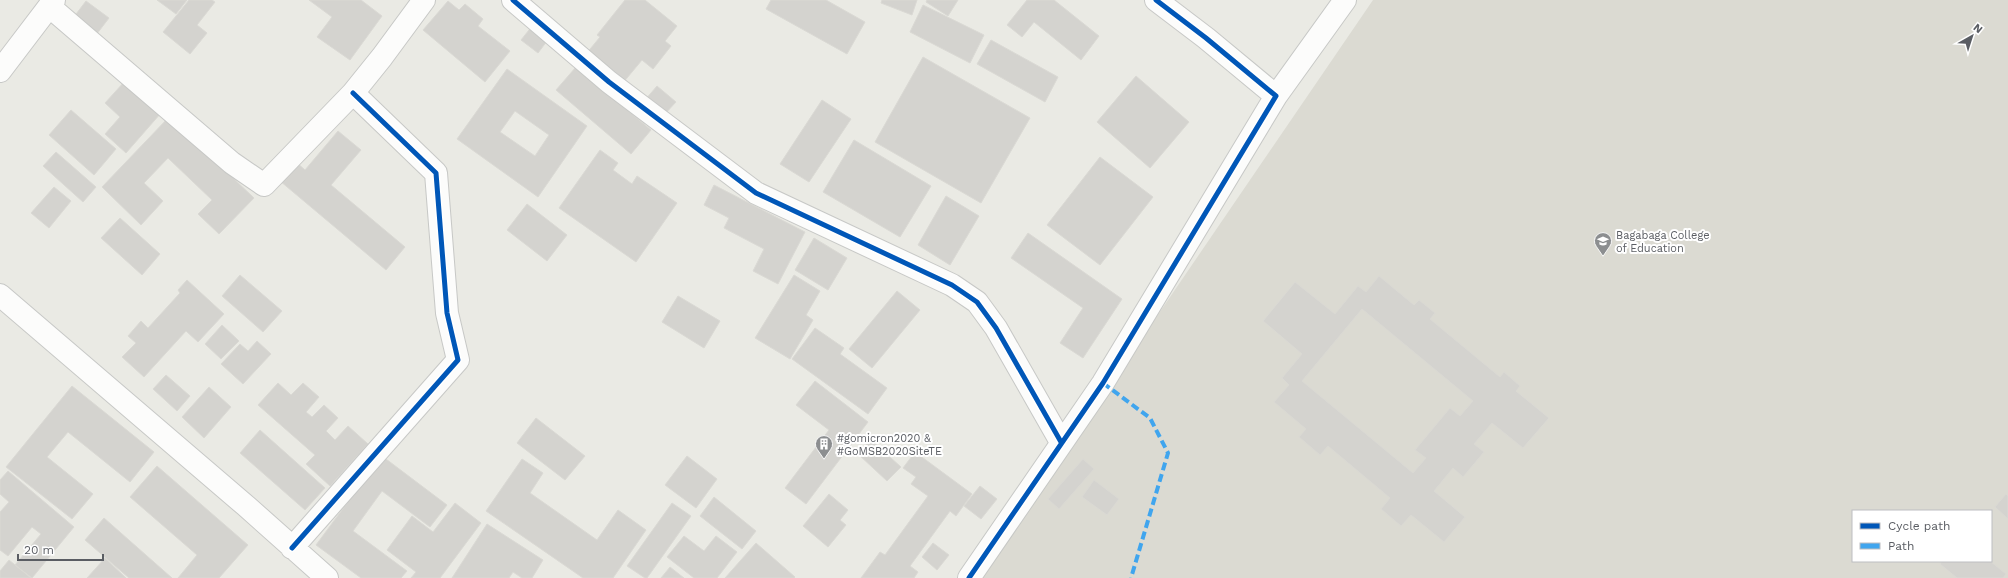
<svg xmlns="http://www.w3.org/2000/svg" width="2008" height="578" viewBox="0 0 2008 578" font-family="'Work Sans',sans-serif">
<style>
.education{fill:#dbdad2;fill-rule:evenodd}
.building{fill:#d4d3cf;stroke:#dad9d4;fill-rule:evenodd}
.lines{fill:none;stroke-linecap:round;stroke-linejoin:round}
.minor-casing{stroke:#c7c8c6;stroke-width:24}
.minor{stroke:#fcfcfb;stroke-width:22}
.quiet{stroke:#40a5ee;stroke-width:4;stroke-dasharray:8 4;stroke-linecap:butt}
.cycleway-casing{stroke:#fff;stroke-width:8}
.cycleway{stroke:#0057b8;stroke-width:5}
.labels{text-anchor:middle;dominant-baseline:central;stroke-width:4;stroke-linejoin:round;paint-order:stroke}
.poi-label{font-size:11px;fill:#5a5d63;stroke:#fff;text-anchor:start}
</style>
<rect width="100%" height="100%" fill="#eaeae4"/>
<path class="education" d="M1373,0H2008V578H978ZM1853,511H1991V561H1853Z"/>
<path class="building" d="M157,0H187L176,14Z
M189,0H212L215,2L197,25L207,33L190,54L163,32Z
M309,0H361L382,16L350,60L317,37L332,17Z
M625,0H645L677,26L665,41L671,46L653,69L642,60L622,84L586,54L600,37L597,35Z
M771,0H826L865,22L847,54L766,9Z
M882,0H917L912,15L881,3Z
M927,0H958L948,16L926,2Z
M1027,0H1054L1099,36L1081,60L1034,22L1022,37L1007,25Z
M86,1L109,18L96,35L73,18Z
M448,1L459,10L465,4L483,19L478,26L510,51L485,82L423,30Z
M923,5L984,35L970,63L910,32Z
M533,25L550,37L538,53L521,40Z
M991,40L1058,77L1045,102L977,64Z
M923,57L1030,118L981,203L875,142Z
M576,67L651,130L631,154L556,90Z
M507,69L587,126L538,197L457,139ZM515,111L549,135L535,156L500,132Z
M1136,76L1189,122L1150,168L1097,122Z
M125,81L161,113L126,153L105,134L120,117L105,103Z
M657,86L676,102L663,116L645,100Z
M822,100L851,119L809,182L780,164Z
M71,110L116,149L94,175L49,135Z
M169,117L254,198L219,234L198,214L212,200L168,158L144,183L163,201L141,225L102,187Z
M338,131L361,150L331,185L405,247L386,270L280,181L296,162L305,170Z
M854,140L931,186L900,237L823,192Z
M600,150L618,163L613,170L632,184L637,176L677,203L636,262L559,208Z
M56,152L96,187L83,202L43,166Z
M1100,157L1153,197L1100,265L1047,225Z
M714,185L805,232L778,284L753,271L764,249L724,228L729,218L704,205Z
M54,187L71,201L49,228L31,213Z
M946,196L979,216L950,265L918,245Z
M527,204L567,235L547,261L507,230Z
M120,218L160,254L142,275L101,238Z
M1028,233L1122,299L1083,358L1060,343L1083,308L1011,258Z
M814,238L847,258L828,290L795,270Z
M240,275L282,311L263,332L222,296Z
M794,275L820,291L806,315L813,320L790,359L755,338Z
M1379,276L1414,305L1419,300L1435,313L1430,319L1500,377L1504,372L1520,386L1516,391L1549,418L1523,448L1492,423L1474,444L1484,452L1463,477L1453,468L1434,491L1465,517L1444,542L1411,515L1401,526L1381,509L1390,498L1328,446L1320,455L1299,437L1306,429L1274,402L1289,385L1282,378L1302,354L1263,321L1295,282L1335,314L1358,286L1366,292ZM1362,309L1473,401L1460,416L1450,408L1415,450L1426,458L1413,473L1302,381Z
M187,280L224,314L198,342L186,331L144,377L122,357L136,343L128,336L141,321L148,328L180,293L178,290Z
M897,291L920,310L872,368L849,349Z
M678,296L720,321L704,348L662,322Z
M222,325L239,341L221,359L205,344Z
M815,328L844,348L840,354L887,388L868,414L792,359Z
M257,341L271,354L243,384L221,364L240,344L248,351Z
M166,375L190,396L177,411L153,389Z
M815,381L868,422L806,504L785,488L829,430L796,405Z
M278,383L291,395L303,383L319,397L306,412L312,417L324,405L338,418L326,431L335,440L348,426L368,444L330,486L306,464L315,455L258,405Z
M72,386L154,452L130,482L68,432L47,457L93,494L72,519L6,467Z
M209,387L231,407L204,438L182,417Z
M536,418L585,456L565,480L517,443Z
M260,430L325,488L305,510L240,453Z
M871,440L901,467L887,481L858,454Z
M915,452L972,494L956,516L950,511L910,566L918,572L914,578H861L880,552L885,555L928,496L911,484L916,477L903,468Z
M382,456L447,505L430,527L382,491L353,531L407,571L401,578H361L316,545Z
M687,456L717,479L696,508L665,485Z
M522,459L543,473L530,493L597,540L618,510L646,530L613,578H583L486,511Z
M1083,459L1094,469L1059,509L1048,499Z
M157,466L248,545L219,578H178L197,555L130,497Z
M8,471L74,527L32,578L15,565L41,534L32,527L8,556L0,550V512L9,502L0,494V480Z
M1094,480L1119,499L1107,515L1082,497Z
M980,486L997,499L981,519L964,506Z
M829,494L848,510L840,520L846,525L828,547L803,526Z
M2006,494L2008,496V519L1995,507Z
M714,497L756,531L742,549L700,516Z
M455,503L481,523L440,578H411L416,572L387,550L412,516L433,532Z
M672,503L691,516L647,578H645L627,566Z
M104,518L172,578H129L85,540Z
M487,524L543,560L532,578H522L513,572L509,578H452Z
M684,536L704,551L716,536L737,552L717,578H694L667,557Z
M756,543L795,577L794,578H725Z
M933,543L949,555L937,570L922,557Z
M105,558L126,578H87Z
M9,560L31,578H0V571Z
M1942,561H1990L2006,574L2003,578H1957L1940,564Z
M670,567L684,578H661Z"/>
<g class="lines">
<g class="minor-casing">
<path id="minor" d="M513,0L609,82L756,193L952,285L977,302L996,328L1061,442
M50,7L232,163L264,185L353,93L382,57L424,0
M0,71L54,0
M1276,96L1345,0
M0,295L245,505L327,578
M292,548L458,360L447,313L436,173L353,93
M969,578L1103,383L1276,96L1206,38L1156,0"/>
</g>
<use href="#minor" class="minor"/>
<path class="quiet" d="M1103,383L1150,418L1168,453L1131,578"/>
<g class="cycleway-casing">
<path id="cycleway" d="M513,0L609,82L756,193L952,285L977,302L996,328L1061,442
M292,548L458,360L447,313L436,173L353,93
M969,578L1103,383L1276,96L1206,38L1156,0"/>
</g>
<use href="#cycleway" class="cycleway"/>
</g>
<defs>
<g id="university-pin" transform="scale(0.9)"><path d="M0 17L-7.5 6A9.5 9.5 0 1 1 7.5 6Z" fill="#8c8e90" stroke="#fff"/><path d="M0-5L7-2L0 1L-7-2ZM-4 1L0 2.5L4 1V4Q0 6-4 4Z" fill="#fff"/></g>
<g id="building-pin" transform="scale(0.9)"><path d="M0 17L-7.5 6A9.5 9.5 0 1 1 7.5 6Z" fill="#8c8e90" stroke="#fff"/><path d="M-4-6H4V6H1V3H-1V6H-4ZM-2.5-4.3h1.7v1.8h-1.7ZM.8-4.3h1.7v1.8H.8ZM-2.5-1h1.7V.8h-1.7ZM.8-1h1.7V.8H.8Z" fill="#fff"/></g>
</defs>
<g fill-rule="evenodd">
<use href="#university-pin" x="1603" y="241"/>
<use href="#building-pin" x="824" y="444"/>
</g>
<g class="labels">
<g class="poi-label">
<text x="1616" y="235">Bagabaga College<tspan x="1616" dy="13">of Education</tspan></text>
<text x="837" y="438">#gomicron2020 &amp;<tspan x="837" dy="13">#GoMSB2020SiteTE</tspan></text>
</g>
</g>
<rect x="1852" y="510" width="140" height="52" fill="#ffffff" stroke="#bdbec1"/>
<rect x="1860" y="523" width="20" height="6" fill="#0057b8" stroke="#bdbec1"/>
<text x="1888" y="530" font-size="12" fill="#5a5d63">Cycle path</text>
<rect x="1860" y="543" width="20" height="6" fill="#40a5ee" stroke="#bdbec1"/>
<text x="1888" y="550" font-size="12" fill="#5a5d63">Path</text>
<g transform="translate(1972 36) rotate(39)" stroke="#ffffff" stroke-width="3" paint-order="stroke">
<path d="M0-3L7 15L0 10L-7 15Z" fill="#5a5d63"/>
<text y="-6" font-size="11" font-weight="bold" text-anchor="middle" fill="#5a5d63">N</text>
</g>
<path d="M18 554v6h85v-6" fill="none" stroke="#5a5d63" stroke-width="2"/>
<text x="24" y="554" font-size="12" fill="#5a5d63" stroke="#ffffff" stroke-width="3" paint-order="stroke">20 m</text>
</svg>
